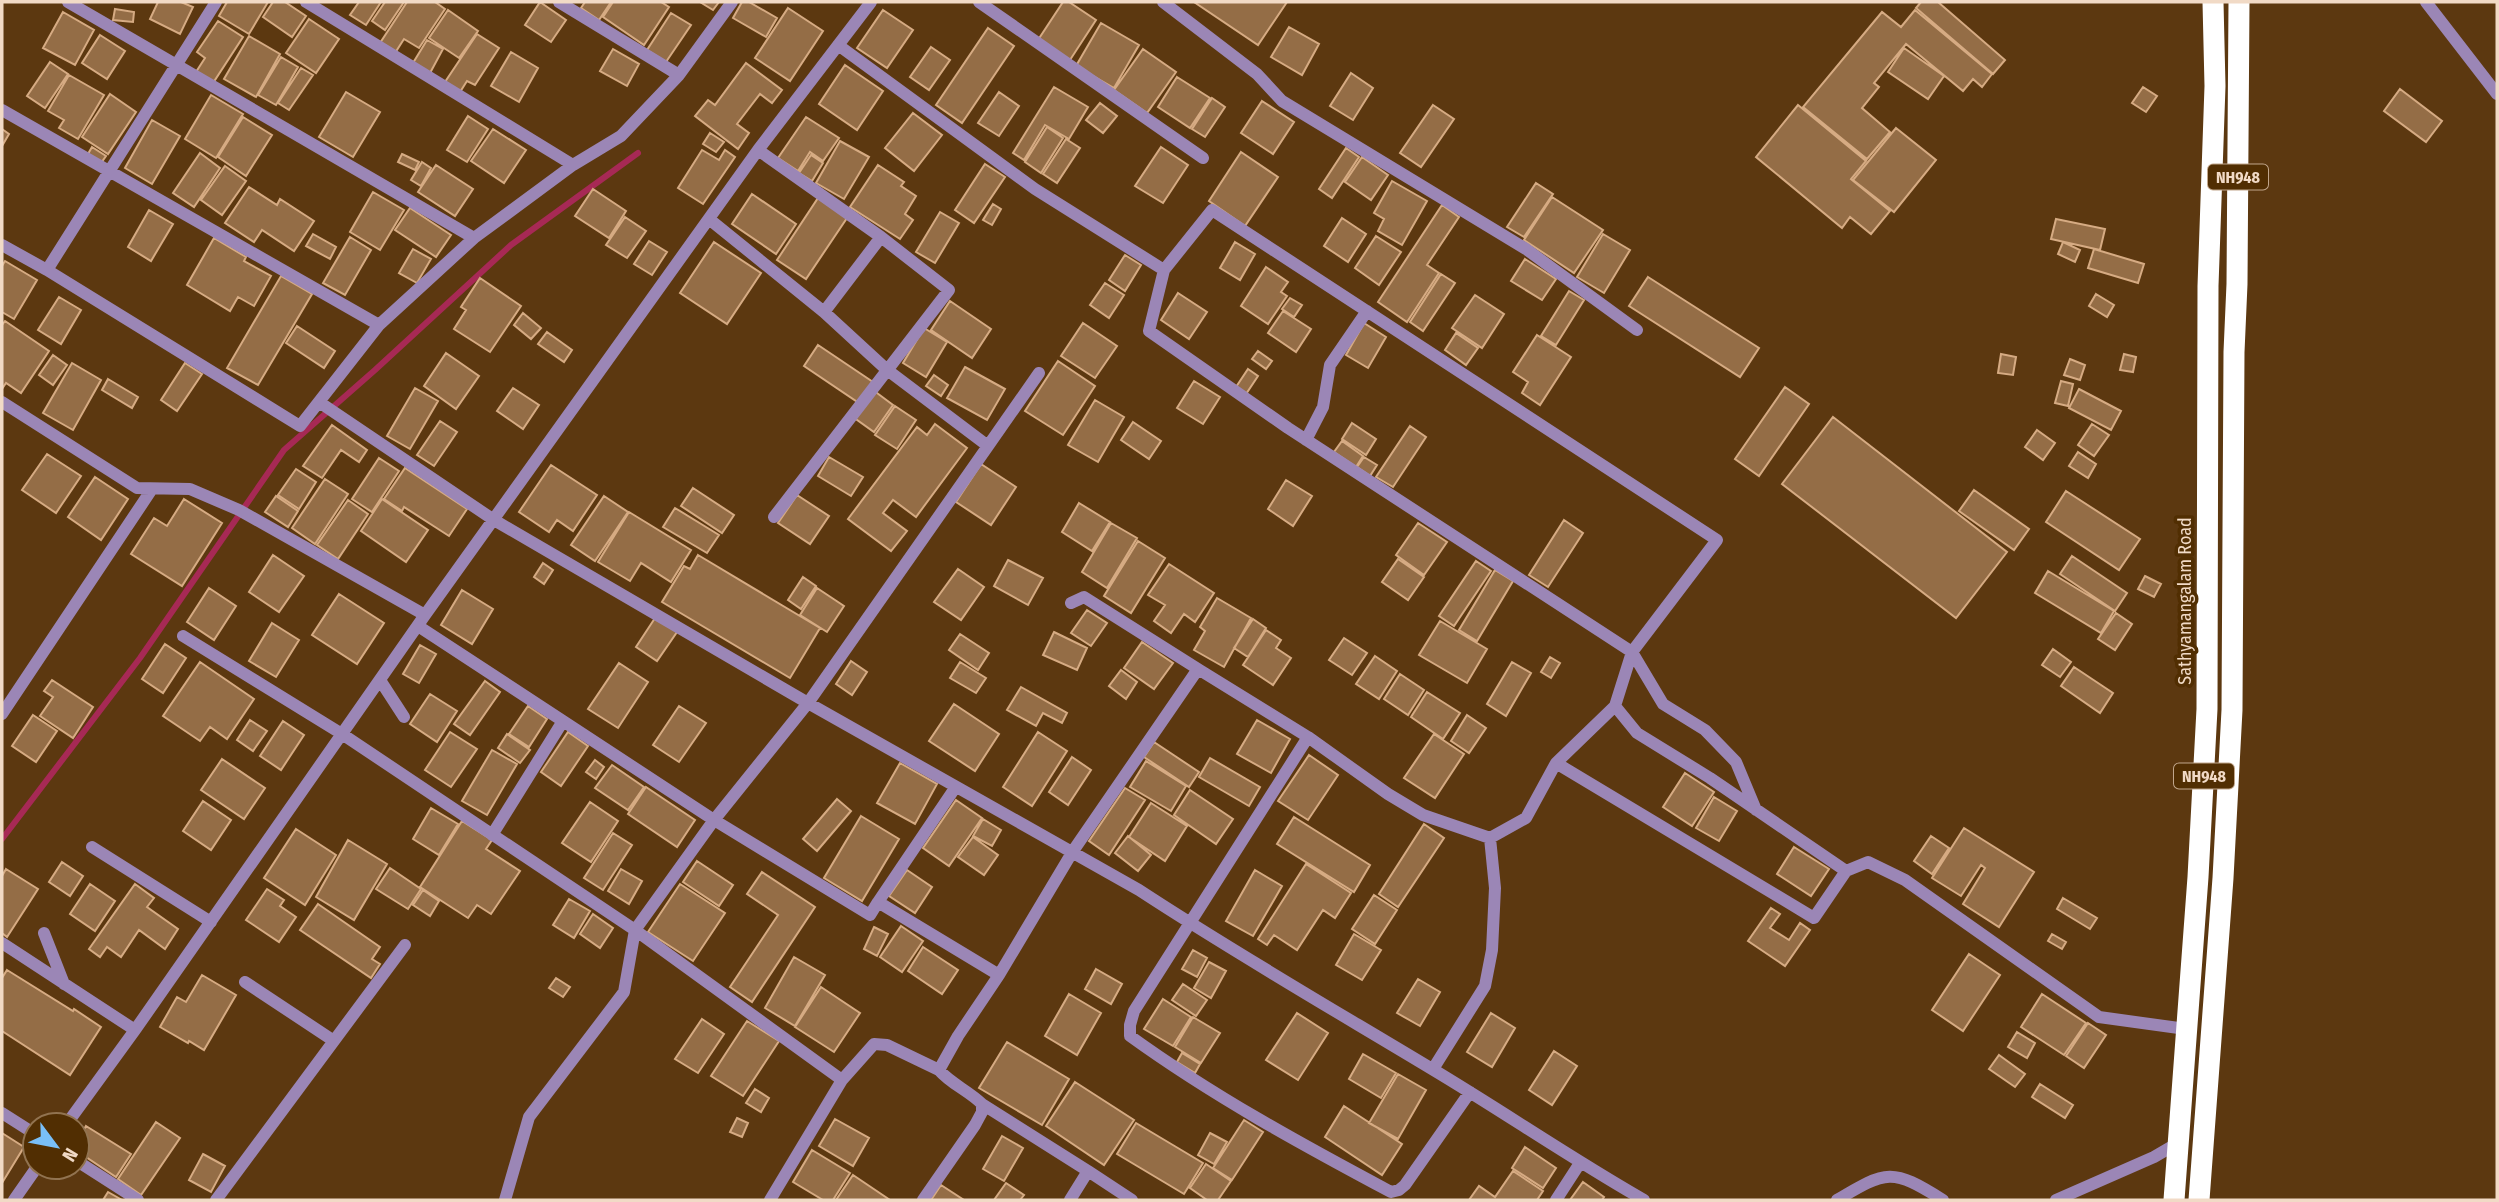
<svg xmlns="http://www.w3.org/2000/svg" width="2499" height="1202" viewBox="0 0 2499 1202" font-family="'Fira Sans Condensed',sans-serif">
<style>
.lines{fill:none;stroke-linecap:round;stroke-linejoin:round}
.stream{stroke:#a72955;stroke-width:6}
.building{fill:#946d46;stroke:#d6ab83;stroke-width:2}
.minor{stroke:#9b86b6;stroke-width:12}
.highway{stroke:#fff;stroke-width:21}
.labels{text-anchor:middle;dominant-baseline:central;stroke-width:7;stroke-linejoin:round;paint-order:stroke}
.shield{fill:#512e02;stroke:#c1a68b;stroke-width:2}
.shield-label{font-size:16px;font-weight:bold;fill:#f1dac6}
.street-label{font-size:18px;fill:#f1dac6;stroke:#512e02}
</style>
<rect width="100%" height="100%" fill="#5c3810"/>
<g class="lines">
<path class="stream" d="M2,839L140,658L284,450L375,370L511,245L638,153"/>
</g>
<path class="building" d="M158,2H181L193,7L180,34L150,19Z
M227,2H268L249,34L219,16Z
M273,2H285L306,16L292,37L263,17Z
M359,2H381L366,25L350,15Z
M385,2H404L385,30L372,21Z
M407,2H435L445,9L419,48L404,39L395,53L380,43Z
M540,2L566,20L551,42L525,25Z
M585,2H611L599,20L581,8Z
M613,2H661L669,7L644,45L603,17Z
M700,2H719L713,10Z
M742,2H749L777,18L766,37L733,18Z
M1063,2H1069L1096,20L1070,60L1038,40Z
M1194,2H1287L1258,45Z
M1921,2H1938L2005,60L1993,74L1916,8Z
M788,8L823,31L790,81L755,58Z
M115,9L134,12L133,22L113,20Z
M448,10L478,31L459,58L429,38Z
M883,10L913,30L887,68L857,48Z
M1915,10L1992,74L1982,87L1973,79L1963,91L1906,44L1874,83L1879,87L1862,108L1890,132L1867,159L1803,107L1882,12L1901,27Z
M63,12L94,30L75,65L43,48Z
M671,13L691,25L666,62L647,50Z
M309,19L339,39L316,73L286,53Z
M218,21L243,37L213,83L196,72L205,58L197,52Z
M1101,23L1139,45L1114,88L1076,66Z
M1289,27L1319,44L1302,75L1271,57Z
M988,28L1014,46L962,123L936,105Z
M477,34L499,48L475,85L467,81L460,92L445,82Z
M100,35L125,51L107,79L82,63Z
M249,36L280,54L256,97L224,79Z
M427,40L443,49L430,73L413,63Z
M931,47L950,60L929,90L910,77Z
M1904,48L1944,76L1928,99L1888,72Z
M613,49L639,64L627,86L600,71Z
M1143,49L1176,72L1147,113L1114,90Z
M511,52L538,68L519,102L491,86Z
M281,57L298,67L276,105L258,95Z
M50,62L68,74L45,108L27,96Z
M746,63L782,90L772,103L760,94L737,124L749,133L738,149L695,116L708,100L715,105Z
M845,65L883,91L857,130L819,104Z
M301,68L313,75L289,110L278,103Z
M1351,73L1373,88L1353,120L1330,106Z
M69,75L104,95L78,139L59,128L64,120L48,111Z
M1177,77L1210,98L1190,128L1158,107Z
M1054,87L1088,107L1069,139L1045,125L1024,160L1013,153Z
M2143,87L2157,96L2146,112L2132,103Z
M2400,89L2442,121L2426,142L2384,111Z
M346,92L380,112L353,157L319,137Z
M999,92L1019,106L999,136L978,123Z
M110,94L136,112L108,154L82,137Z
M211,95L243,114L216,158L185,139Z
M1212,98L1225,107L1205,137L1192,129Z
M1262,101L1294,122L1273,154L1241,133Z
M1100,103L1117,116L1103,133L1086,120Z
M1433,105L1454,119L1421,167L1400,153Z
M1798,105L1866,161L1851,179L1890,211L1871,234L1850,217L1842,228L1756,157Z
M913,113L942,135L914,171L885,148Z
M468,116L488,129L467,162L447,150Z
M243,117L272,135L246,176L218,157Z
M806,117L839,138L823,161L810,152L798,171L778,158Z
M152,120L180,136L152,184L125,168Z
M1047,127L1063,138L1041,173L1025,162Z
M1896,128L1936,160L1894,212L1853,180Z
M2,129L9,134L2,146Z
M493,129L526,150L504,183L471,161Z
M710,133L724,142L716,152L703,144Z
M1066,139L1080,148L1057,183L1043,174Z
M840,141L869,157L844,199L816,183Z
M92,147L106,156L101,163L88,154Z
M1161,147L1188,165L1163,203L1135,186Z
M1346,148L1359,157L1332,198L1319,189Z
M702,150L719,160L725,150L735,157L703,204L678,188Z
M1241,152L1278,177L1245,226L1209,201Z
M200,153L220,168L194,207L173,193Z
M402,154L419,162L415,170L398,162Z
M811,155L823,163L812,181L799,173Z
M1362,157L1388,175L1371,200L1345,182Z
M422,162L431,168L421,186L411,180Z
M985,164L1005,177L974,223L955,210Z
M436,165L473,189L455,216L418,192Z
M878,165L904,182L901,186L916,196L905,214L913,220L900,239L850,207Z
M225,166L246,181L222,215L201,200Z
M1392,181L1427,201L1402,245L1378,231L1384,219L1374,213Z
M1536,183L1553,194L1524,237L1507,227Z
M249,187L277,205L280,199L314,221L294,251L262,230L254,242L225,223Z
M593,189L626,211L609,238L575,216Z
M373,192L404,210L380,250L350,232Z
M752,194L796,224L776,254L732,224Z
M1552,197L1603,230L1574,273L1524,240Z
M818,198L847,218L806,279L777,260Z
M993,204L1001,209L992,225L983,220Z
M1442,205L1459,217L1427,265L1439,273L1407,322L1378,302Z
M410,208L451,235L436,257L395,230Z
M149,210L173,224L151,261L128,247Z
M940,212L959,223L935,263L916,252Z
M625,217L646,231L627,258L606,245Z
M1342,218L1366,234L1348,262L1324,246Z
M2056,219L2105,229L2100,250L2051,239Z
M313,234L336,247L330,259L306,246Z
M1603,234L1630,250L1604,293L1577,277Z
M1376,236L1401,252L1379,285L1355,268Z
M350,237L371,250L345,295L323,283Z
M214,238L246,257L244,261L271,276L254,306L238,297L230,311L187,285Z
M649,241L667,252L652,275L634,264Z
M714,242L761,273L727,324L680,293Z
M1235,242L1255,254L1240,280L1220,268Z
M2063,242L2080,250L2075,262L2058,254Z
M413,249L431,259L417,283L399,273Z
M2094,249L2144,264L2138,283L2088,268Z
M1125,255L1141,265L1125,291L1109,280Z
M1525,259L1556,279L1542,300L1511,281Z
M5,261L37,280L14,319L2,312V266Z
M1266,267L1288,282L1281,292L1287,296L1268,324L1241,306Z
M1441,274L1455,283L1423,331L1410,322Z
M281,276L312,294L258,385L227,368Z
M1648,277L1759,348L1740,377L1629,306Z
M480,278L521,306L490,352L454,329L466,310L461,307Z
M1105,283L1124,295L1109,318L1090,305Z
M1569,291L1584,300L1556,345L1541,336Z
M1178,293L1207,312L1189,339L1161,320Z
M2096,294L2114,305L2107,317L2089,306Z
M1475,295L1504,314L1482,348L1452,328Z
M59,297L81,310L61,344L38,330Z
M1290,298L1302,305L1294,317L1282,309Z
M950,301L991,329L972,358L931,330Z
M1283,311L1311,329L1296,352L1268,333Z
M523,313L541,328L531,339L514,325Z
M5,321L49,351L21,393L6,383L2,389V325Z
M1083,323L1117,346L1095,378L1061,356Z
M1364,323L1386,337L1368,368L1346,355Z
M297,326L335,351L324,368L286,343Z
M924,328L947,342L926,377L903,363Z
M547,332L572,350L564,362L538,344Z
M1456,333L1478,348L1466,365L1445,350Z
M1537,335L1571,357L1540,405L1522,393L1528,382L1513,372Z
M818,345L873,382L859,403L804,366Z
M1258,351L1272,361L1266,369L1252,359Z
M446,353L479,376L456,409L424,386Z
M2001,354L2016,357L2013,375L1998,373Z
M2124,354L2136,357L2133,372L2120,370Z
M53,355L67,365L53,385L39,375Z
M2070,359L2085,365L2080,380L2064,375Z
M1058,361L1095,386L1063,435L1025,411Z
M72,363L101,380L73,430L43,413Z
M185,363L202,374L177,411L161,400Z
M965,367L1005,389L987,420L947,398Z
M1248,369L1258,376L1246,394L1236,387Z
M934,375L948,385L941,396L926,386Z
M108,379L138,397L132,408L102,390Z
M1194,381L1220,397L1203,424L1177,408Z
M2061,381L2073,384L2068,406L2055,403Z
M1785,387L1809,404L1759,476L1735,459Z
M415,388L438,401L410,449L387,436Z
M513,388L539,405L523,429L497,411Z
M2079,389L2121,411L2111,430L2069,408Z
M873,390L893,405L874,432L853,417Z
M1095,400L1124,417L1098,462L1068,445Z
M895,406L916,420L897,449L875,435Z
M1833,417L2007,552L1956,618L1782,484Z
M440,421L457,432L434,466L417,455Z
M1133,422L1161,441L1149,459L1121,440Z
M1352,423L1376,439L1366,455L1342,439Z
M935,424L967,448L916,517L893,500L883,513L907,531L891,551L848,519L917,427L927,435Z
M2092,424L2109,435L2094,456L2078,445Z
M332,425L367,450L359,462L341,450L322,478L303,466Z
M1410,426L1426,437L1393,487L1376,477Z
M2037,430L2055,443L2043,460L2025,447Z
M1342,441L1363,456L1356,467L1334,452Z
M2078,452L2096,464L2088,478L2069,466Z
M47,454L81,476L56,513L22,490Z
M829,457L863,477L851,496L818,476Z
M1364,457L1377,465L1370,476L1357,467Z
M379,458L399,471L372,512L352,499Z
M981,464L1016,487L991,525L956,502Z
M551,465L597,495L573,531L557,520L549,532L519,512Z
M405,468L467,509L449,536L404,507L402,511L384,499Z
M296,469L316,482L299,509L278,495Z
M95,477L128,499L101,540L68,517Z
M325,479L348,494L315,544L292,528Z
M1286,480L1312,496L1293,526L1268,509Z
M693,488L734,515L722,533L681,506Z
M1974,490L2029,529L2014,550L1959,511Z
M2066,491L2140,539L2119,570L2046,522Z
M797,495L829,516L810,544L778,523Z
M276,496L298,511L288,527L265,512Z
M604,496L628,512L595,561L571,545Z
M184,499L222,523L182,586L131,554L154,518L167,526Z
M382,499L428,530L406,562L361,531Z
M348,500L368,514L338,559L317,545Z
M1079,503L1110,522L1092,551L1062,532Z
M675,508L719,535L707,553L663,527Z
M629,512L691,550L671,582L641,563L630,581L598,562Z
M1564,520L1583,533L1548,587L1529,575Z
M1111,523L1137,538L1107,588L1082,572Z
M1418,523L1447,542L1424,575L1396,555Z
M1138,541L1165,558L1131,613L1104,596Z
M273,555L304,576L279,612L249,592Z
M698,555L820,628L790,678L662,602L684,566L690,569Z
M2072,556L2127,593L2115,611L2060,574Z
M1398,559L1424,577L1408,600L1382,582Z
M1008,560L1043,578L1028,605L994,586Z
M1476,561L1491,571L1454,626L1439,616Z
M543,563L553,570L544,584L534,577Z
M1169,564L1214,593L1195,622L1184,614L1171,633L1154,621L1165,605L1148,595Z
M958,569L984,587L961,620L934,602Z
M1495,570L1513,581L1477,641L1459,630Z
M2048,571L2114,611L2101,633L2035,593Z
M2145,576L2161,584L2154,597L2138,589Z
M803,577L816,586L801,609L788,600Z
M209,588L236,606L214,640L187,622Z
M817,588L844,606L827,632L800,615Z
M462,590L493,609L472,644L441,625Z
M339,594L384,623L357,664L312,635Z
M1217,598L1251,618L1224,667L1194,650L1205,631L1200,627Z
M1087,610L1107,623L1091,646L1071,633Z
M2116,613L2132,624L2115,650L2098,639Z
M655,618L677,632L657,661L636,647Z
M1253,619L1266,628L1248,657L1234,648Z
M1440,621L1487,649L1467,683L1419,655Z
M272,623L299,640L276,677L249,661Z
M1266,630L1281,640L1276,648L1291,658L1273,685L1243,665Z
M1054,632L1087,648L1077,670L1043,655Z
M960,634L989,653L978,670L949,650Z
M1344,638L1367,653L1352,675L1329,660Z
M1142,642L1173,663L1154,689L1124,668Z
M165,644L186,658L163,693L142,679Z
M420,645L436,654L419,683L403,674Z
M2053,649L2071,662L2060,677L2042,665Z
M1375,656L1397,671L1379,699L1356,684Z
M1550,657L1560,663L1551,678L1541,672Z
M851,661L867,672L852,695L836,684Z
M200,662L254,699L227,739L210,727L200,741L163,716Z
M960,662L986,678L976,693L950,678Z
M1512,662L1531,673L1506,716L1487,704Z
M619,663L648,682L618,728L588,709Z
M2074,667L2113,693L2100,713L2061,686Z
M1121,670L1137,682L1126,699L1109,686Z
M1400,674L1424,690L1408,715L1384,699Z
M52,680L93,707L73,738L40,716L53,697L44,691Z
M485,681L500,692L470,735L454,724Z
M1021,687L1067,713L1062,723L1043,713L1036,726L1007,710Z
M1427,692L1460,713L1443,739L1411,717Z
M430,694L457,711L437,742L410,724Z
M954,704L999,734L975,771L929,741Z
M528,706L547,719L529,747L509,734Z
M679,706L706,723L679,762L653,745Z
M33,715L57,731L36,762L12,746Z
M1467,715L1486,728L1469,753L1451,741Z
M250,720L267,731L253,751L237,740Z
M1257,720L1290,739L1271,773L1237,754Z
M283,721L304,735L281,770L260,756Z
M450,732L477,749L451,787L425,770Z
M568,732L588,746L561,786L541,772Z
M1038,732L1067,751L1032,806L1003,787Z
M507,734L530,750L520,763L498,748Z
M1434,734L1464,754L1435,798L1404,778Z
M1154,742L1199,772L1189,787L1144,757Z
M492,750L517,764L487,815L462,801Z
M1309,755L1338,775L1308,820L1278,801Z
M1072,757L1091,770L1068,805L1049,792Z
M1210,758L1260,787L1249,806L1199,777Z
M222,759L265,788L244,819L201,790Z
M595,760L604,767L596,779L586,772Z
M1146,761L1186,786L1171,811L1130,787Z
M900,763L937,784L915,824L877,803Z
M612,765L644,787L628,810L595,788Z
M1685,773L1714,792L1692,826L1663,807Z
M646,787L695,820L677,847L628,814Z
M1125,788L1145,800L1109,855L1089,841Z
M1190,790L1233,819L1216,844L1174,815Z
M1714,797L1737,811L1719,841L1696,828Z
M837,799L851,811L817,851L803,839Z
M956,800L982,818L949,866L923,848Z
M203,801L231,820L211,850L183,831Z
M590,802L618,821L591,862L562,843Z
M1151,803L1187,826L1165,861L1129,837Z
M431,808L458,824L439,855L413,839Z
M861,816L899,839L862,901L824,878Z
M1294,817L1370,865L1354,892L1277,844Z
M983,819L1001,830L992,846L973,836Z
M462,821L492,840L486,849L520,871L491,914L477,905L468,918L420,887Z
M1424,824L1444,838L1398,907L1379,894Z
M1964,828L2034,872L1999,927L1963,904L1985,868L1981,865L1961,896L1932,878Z
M296,829L336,855L305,905L264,878Z
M613,833L632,845L603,890L584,878Z
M1128,836L1151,855L1138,871L1115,853Z
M1931,836L1949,848L1932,874L1914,861Z
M973,837L998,855L984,875L958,857Z
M348,840L387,864L354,920L316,897Z
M1794,847L1829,869L1811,896L1777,874Z
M697,861L733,885L719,906L683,882Z
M62,862L83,876L70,896L49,882Z
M1306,864L1351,893L1335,918L1323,910L1297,950L1274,935L1267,945L1258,939Z
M390,868L421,889L408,909L376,889Z
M6,869L38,889L7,937L2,933V876Z
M621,869L642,881L629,904L608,891Z
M907,870L932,887L915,913L889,896Z
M1255,870L1282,886L1253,936L1226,921Z
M762,872L815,907L752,1002L730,987L778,915L747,894Z
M90,884L115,901L95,931L70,914Z
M135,884L154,898L147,907L178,929L165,949L139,930L121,957L107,947L100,957L89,949Z
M680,884L725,913L693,961L648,932Z
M267,889L284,900L280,906L296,917L279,942L246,920Z
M423,890L439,901L430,916L413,905Z
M1374,895L1397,910L1375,944L1352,929Z
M2063,898L2097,918L2090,929L2057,909Z
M569,899L590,911L574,938L553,925Z
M318,904L380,947L372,959L380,964L371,978L300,930Z
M1771,908L1780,914L1770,928L1789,940L1800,923L1810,930L1785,966L1748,941Z
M593,914L613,928L600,948L580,934Z
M901,926L923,941L902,972L880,957Z
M874,927L888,934L877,956L864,949Z
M1354,934L1381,950L1362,980L1336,965Z
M2052,934L2066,942L2062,949L2048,941Z
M923,947L958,970L942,994L908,971Z
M1193,950L1207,958L1197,977L1182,969Z
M1969,954L2000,975L1963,1031L1932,1010Z
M794,957L825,975L795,1026L765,1008Z
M1209,962L1226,971L1211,998L1194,988Z
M1096,969L1122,984L1111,1004L1085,989Z
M7,970L73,1011L74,1009L101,1027L70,1075L2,1031V978Z
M202,975L236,995L204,1050L189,1041L188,1043L160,1027L177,997L186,1002Z
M556,978L570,987L563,997L549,988Z
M1418,979L1440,992L1420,1026L1397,1013Z
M1183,984L1207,1000L1196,1016L1172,1000Z
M821,987L860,1013L834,1052L795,1027Z
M1069,994L1101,1013L1077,1055L1045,1036Z
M2042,994L2086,1023L2064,1055L2021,1027Z
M1163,999L1191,1017L1173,1046L1144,1029Z
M1297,1013L1328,1033L1298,1080L1266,1060Z
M1491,1013L1515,1028L1492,1067L1467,1052Z
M1193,1017L1220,1033L1201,1063L1175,1047Z
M702,1019L724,1034L698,1073L675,1059Z
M747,1021L779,1041L743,1096L711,1076Z
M2088,1023L2106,1035L2084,1068L2066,1056Z
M2017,1032L2035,1043L2027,1058L2008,1047Z
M1007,1042L1069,1079L1042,1125L979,1088Z
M1554,1051L1577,1066L1552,1105L1529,1090Z
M1182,1053L1200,1064L1195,1073L1177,1062Z
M1363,1054L1396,1073L1381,1098L1349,1079Z
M1999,1055L2025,1074L2015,1087L1989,1069Z
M1398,1074L1426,1090L1398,1139L1369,1123Z
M1075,1082L1134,1120L1104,1165L1046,1126Z
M2040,1084L2073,1105L2065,1118L2032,1097Z
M755,1089L769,1098L761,1112L746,1103Z
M1344,1106L1402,1144L1382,1175L1325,1137Z
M737,1118L748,1123L742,1137L730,1132Z
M835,1119L869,1138L853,1166L819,1146Z
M1244,1120L1263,1132L1232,1180L1213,1168Z
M156,1122L180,1138L141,1195L118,1179Z
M1136,1123L1203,1163L1184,1194L1117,1154Z
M86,1126L131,1154L116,1177L77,1151V1141Z
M2,1133L24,1147L2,1183Z
M1210,1133L1227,1142L1214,1164L1198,1155Z
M1002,1136L1023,1148L1004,1181L983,1169Z
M1525,1147L1556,1168L1543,1188L1512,1168Z
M812,1150L850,1173L833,1200H823L793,1182Z
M203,1154L225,1166L211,1192L189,1180Z
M1206,1164L1231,1181L1218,1200H1207L1190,1188Z
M1513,1171L1543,1191L1537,1200H1469L1479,1186L1495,1197Z
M853,1175L890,1200H836Z
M1583,1182L1604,1197L1602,1200H1570Z
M1006,1183L1024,1195L1020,1200H994Z
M941,1185L964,1200H931Z
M108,1192L122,1200H103Z"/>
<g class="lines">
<path class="minor" d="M68,2L474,238
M216,2L47,270L300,426L379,325L474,238L573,165L621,136L679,75L732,2
M306,2L573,165
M559,2L679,75
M979,2L1203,158
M1163,2L1257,74L1282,101L1526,249L1637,330
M2426,2L2497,94
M838,45L1035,189L1164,270
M2,110L379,325
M758,150L881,237L949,290L774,517
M2,245L47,270
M824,312L881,237
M2,402L137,488L190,489L239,510L425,615
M319,402L494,520L808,703L1139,890C1235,953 1334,1010 1432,1069C1504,1112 1572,1159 1644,1200
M1306,440L1323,407L1330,365L1367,311
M988,446L1039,373
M418,626L714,820L808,703L988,446L886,369L824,312L709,219
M183,636L342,734L635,930L714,820L870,915L878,902L999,975L1073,851L1198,669L1084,597L1071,603
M1198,669L1308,737L1388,794L1423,815L1490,838L1526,818L1556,763L1615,706L1632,652L1717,540L1212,210L1164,270L1149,331L1288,428L1632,652L1663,704L1705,730L1736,762L1756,810
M380,680L404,717
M1615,706L1637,733L1710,778L1846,871
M2,714L152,489
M1308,737L1134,1011L1130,1025V1036C1213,1096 1301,1144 1391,1192L1399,1190L1405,1185L1470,1092
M1556,763L1814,918L1846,871L1868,862L1905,880L2099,1017L2186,1029
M492,835L563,721
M92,847L211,922
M878,902L955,788
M44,933L64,984
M2,943L135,1030
M999,975L958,1036L939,1070C951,1084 969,1091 982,1104L1088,1171L1070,1200
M245,982L334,1041
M1433,1069L1485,986L1492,950L1495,888L1490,838
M2,1113L35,1134
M66,1125L135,1030L425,615L758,150L871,2
M77,1161L138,1200
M1088,1171L1132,1200
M14,1200L37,1167
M216,1200L405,945
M505,1200L529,1117L624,992L635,930L842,1080
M770,1200L842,1080L874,1044L887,1045L939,1070
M923,1200L975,1125L982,1112V1104
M1556,1200L1580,1163
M1837,1200C1887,1170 1892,1168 1943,1200
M2056,1200L2154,1157L2178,1143"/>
<path class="highway" d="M2174,1200L2198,877L2207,709L2208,286L2215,86L2213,2
M2199,1200L2223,878L2232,710L2234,352L2237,284L2239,2"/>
</g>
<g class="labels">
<g class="shield">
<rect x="2208" y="164.5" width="60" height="25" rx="5"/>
<rect x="2174" y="763.5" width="60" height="25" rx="5"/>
</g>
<g class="shield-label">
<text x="2238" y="177">NH948</text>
<text x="2204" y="776">NH948</text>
</g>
<g class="street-label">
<text transform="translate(2185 601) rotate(-90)">Sathyamangalam Road</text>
</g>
</g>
<rect width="2499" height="1202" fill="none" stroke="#f1dac6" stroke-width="7"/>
<g transform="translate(56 1146) rotate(122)"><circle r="33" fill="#512e02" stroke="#917350" stroke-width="2"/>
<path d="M0-5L12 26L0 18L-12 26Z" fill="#79bff8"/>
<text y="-10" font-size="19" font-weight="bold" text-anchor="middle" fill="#f1dac6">N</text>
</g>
</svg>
